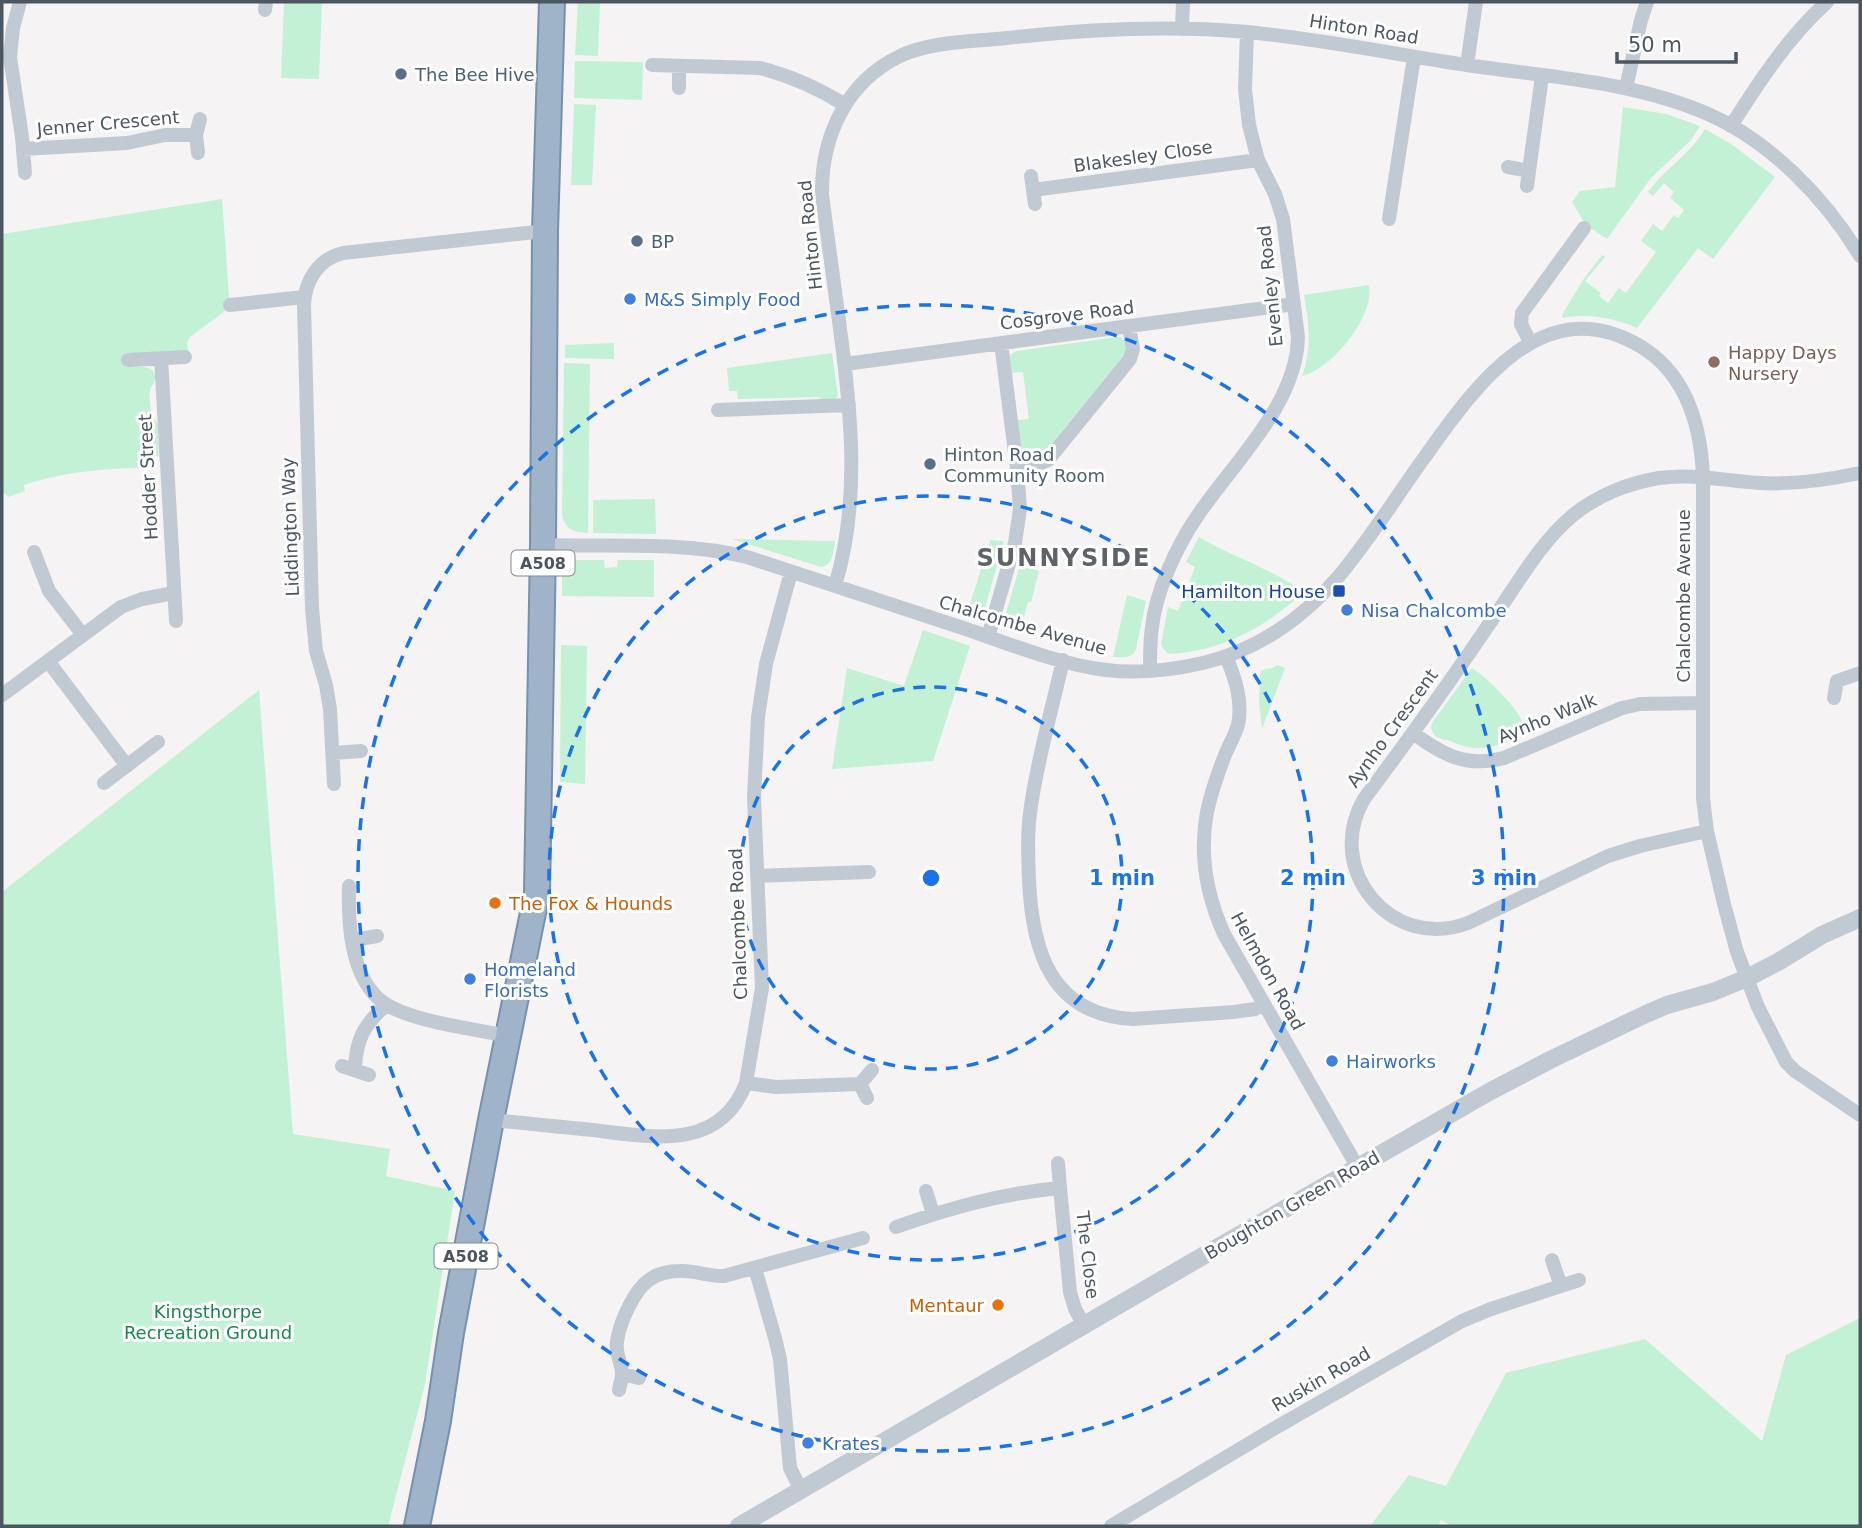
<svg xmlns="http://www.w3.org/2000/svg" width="1862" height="1528" viewBox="0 0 1862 1528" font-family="'DejaVu Sans',sans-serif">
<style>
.green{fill:#c3f1d5}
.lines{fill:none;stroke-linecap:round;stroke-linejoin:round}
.trunk-casing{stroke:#7690ad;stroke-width:28}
.minor{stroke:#c1cad2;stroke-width:14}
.tertiary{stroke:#c1cad2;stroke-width:18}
.trunk{stroke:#9fb4c9;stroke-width:24}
.ring{fill:none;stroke:#1a73e8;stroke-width:3.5;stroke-dasharray:12 9}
.service-dot{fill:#5c6f8a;stroke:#fff;stroke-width:2.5}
.shop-dot{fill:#3f7fe0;stroke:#fff;stroke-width:2.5}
.education-dot{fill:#8d6e63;stroke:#fff;stroke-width:2.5}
.transit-dot{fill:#1a4fb4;stroke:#fff;stroke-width:2.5}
.food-dot{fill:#e8710a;stroke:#fff;stroke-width:2.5}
.labels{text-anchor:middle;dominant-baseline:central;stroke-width:6;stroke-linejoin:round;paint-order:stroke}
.shield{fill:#fff;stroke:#808990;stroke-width:2}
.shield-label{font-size:16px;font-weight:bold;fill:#4a5661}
.street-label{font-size:18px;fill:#4a5661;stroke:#fff}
.service-label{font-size:18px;fill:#4e5e75;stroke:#fff;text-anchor:start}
.shop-label{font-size:18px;fill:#366cbe;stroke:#fff;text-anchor:start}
.education-label{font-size:18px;fill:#785e54;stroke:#fff;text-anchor:start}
.transit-label{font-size:18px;fill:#164399;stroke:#fff;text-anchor:end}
.food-label{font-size:18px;fill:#c56008;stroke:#fff;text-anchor:start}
.park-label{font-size:18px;fill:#17864f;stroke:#fff}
.district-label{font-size:24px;font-weight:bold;letter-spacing:2px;fill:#5f6368;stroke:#fff}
.centre{fill:#1a73e8;stroke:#fff;stroke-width:3.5}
.ring-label{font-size:21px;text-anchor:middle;font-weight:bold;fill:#1a73e8;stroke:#fff;stroke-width:6;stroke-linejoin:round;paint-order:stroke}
</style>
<rect width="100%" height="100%" fill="#f5f3f3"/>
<path class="green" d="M284,2H322L319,79L281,78Z
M578,2H600L598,56L575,55Z
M575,61L643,62L642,100L574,98Z
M574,104L596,105L592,185H571Z
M1623,107L1666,114L1700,126L1691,140L1651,178L1607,239L1586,225L1572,202L1580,191L1615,187Z
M1705,129L1731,144L1775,177L1713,259L1698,248L1637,328C1613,318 1589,313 1563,318L1562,315L1583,280L1602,255L1605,257L1585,281L1601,293L1599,296L1608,303L1619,288L1626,293L1656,252L1641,241L1653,224L1662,231L1674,215L1678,218L1684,210L1670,198L1674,192L1664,183L1653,196L1648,192C1665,169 1690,154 1705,129Z
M222,199L230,310L225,311L190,337L187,343L188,351L124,354V366C135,366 161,364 154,382C154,384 152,386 151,387C148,395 151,409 152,417L158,423L159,456H155L156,467C109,469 68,470 24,485L25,491L8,497L6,494L2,495V234Z
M1369,285C1375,316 1332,369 1302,376C1312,349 1309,323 1304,295Z
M1117,337H1121C1126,342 1127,348 1125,354L1045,452C1022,476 1019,434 1017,420L1029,419L1023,372L1011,373L1010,358L1011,354L1017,351Z
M614,343V359L565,358V345Z
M832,353L838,396L835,400L826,402L818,397L738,399L737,391H729L727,368Z
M564,363L590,364L588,533C574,532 565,530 562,515Z
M655,499L656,534L593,533V500Z
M1199,537C1233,557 1272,569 1304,592C1273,620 1236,644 1194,651C1185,652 1176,655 1167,653L1161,645L1168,607L1178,611L1195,567L1186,562Z
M732,539L835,541C833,551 834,565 821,567Z
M990,540L1004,541L984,611L977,616L966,615C973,594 983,569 984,548H989Z
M604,560L605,568L617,567L618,560H654V597L562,596V570L565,563L571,560Z
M1020,565L1039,571L1031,602H1028L1020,632L1007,627L1004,620Z
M1127,595L1146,601L1136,649C1132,659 1122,657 1113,657Z
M923,630L970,646L933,761L832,769L847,668L904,686Z
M561,645L587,646L585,784L560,782Z
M1277,665L1285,668L1262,729L1259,702L1260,673C1265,666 1272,671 1277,665Z
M1472,668C1491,681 1523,712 1528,735C1509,741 1489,751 1468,747C1461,746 1454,742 1447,740C1437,738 1435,738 1431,728L1432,723Z
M259,690L293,1134L390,1149L386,1176L455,1191L425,1384L388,1526H2V892Z
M1860,1318V1526H1452L1441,1520L1438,1526H1370L1409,1475L1446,1486L1506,1373L1645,1339L1762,1441L1786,1355Z"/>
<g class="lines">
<g class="trunk-casing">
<path id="trunk" d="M417,1526L438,1421L451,1333L491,1120L537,893L543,545L545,231L552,2"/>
</g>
<path class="minor" d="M20,2L13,28L10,57L22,137L25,173
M265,10L266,2
M1182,29L1183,2
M652,65L760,68C791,76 818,88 845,105
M1467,65L1476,2
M679,66V88
M1626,88L1641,20L1647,2
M1731,126C1759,82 1788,37 1827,2
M23,149L127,143L165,135H196
M198,153L196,135L200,119
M1508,167L1529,171
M1031,176L1035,204
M1527,186L1542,76
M1033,190L1258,160
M1389,219L1414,57
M230,305L304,297
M1530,342L1521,324L1522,313L1584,228
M161,358L176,621
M128,360L185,357
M845,364L1294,304
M718,410L849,405
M1017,468L1036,465L1048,460L1130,359L1133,349L1129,327
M543,545C611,547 681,541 747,557C820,581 893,605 966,629C1009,644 1062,665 1106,670C1138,674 1172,670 1203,663C1258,650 1303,618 1339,576C1370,539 1396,497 1424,458C1474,388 1542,288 1640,346C1687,374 1701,426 1703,477V798L1707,831L1724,904L1737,952L1758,1007L1786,1062L1795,1071L1860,1115
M34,552L49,591L83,635
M835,586C861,500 851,409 839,321C833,279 828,237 822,195C821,137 846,82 900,56C932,41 972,42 1007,38C1087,29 1167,25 1247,32C1321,39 1394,54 1467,65C1548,77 1632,81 1708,114C1770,141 1826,199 1860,256
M988,637L1015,543L1020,509L1017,468L1001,343
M1226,656C1235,678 1243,701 1238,725C1235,735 1229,745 1225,755C1218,773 1211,793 1207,812C1199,854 1207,896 1224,934L1358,1168
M1063,660C1052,709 1038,757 1031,806C1027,830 1028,855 1029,880C1032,951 1051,1015 1133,1019L1234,1012L1255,1009L1263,1005
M48,661L127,766
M1150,670C1150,656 1150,641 1152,627C1156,591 1176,548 1196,518C1231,465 1297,405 1298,337L1283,219L1275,194L1258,160L1249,125L1245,89L1247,32
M2,695L121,607L142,599L174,593
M1834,698L1837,681L1860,673
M1413,733C1443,755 1466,768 1504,758L1622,708L1640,704L1702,703
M333,753L361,751
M104,783L158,742
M334,784L330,709L326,685L316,651L312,608L304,305C305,281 318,259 343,253L545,231
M1707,831L1640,846L1608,856L1468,923C1391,952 1323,869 1364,799C1409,739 1452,679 1494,617C1518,583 1540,543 1572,516C1596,496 1628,483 1659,478C1693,473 1726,481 1760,483C1794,485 1827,480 1860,473
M757,876L869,872
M349,886C348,922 350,973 379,999C403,1021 475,1029 509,1036
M353,940L377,936
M342,1066L369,1075
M355,1069C356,1039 364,1025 386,1005
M746,1083L776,1087L860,1084L872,1070
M860,1084L867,1098
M491,1120C525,1123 559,1127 593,1130C651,1137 720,1152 746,1083L762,988L754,797L758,717L766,664L791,572
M1058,1163L1060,1188
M926,1191L933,1214
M896,1227C950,1208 1003,1193 1060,1188L1070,1292L1075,1309L1084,1325
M1552,1260L1561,1286
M755,1268L775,1338L780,1359L790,1468L801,1490
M622,1374L639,1378
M619,1390C620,1385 622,1379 622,1374C622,1363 615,1354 617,1342C619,1324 634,1290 649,1280C658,1273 670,1271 680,1271C695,1270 709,1277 724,1276L863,1238
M1111,1526L1275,1428L1462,1321L1491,1309L1579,1280"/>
<path class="tertiary" d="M739,1526L1208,1253L1489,1092L1550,1060L1646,1014L1667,1005L1713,992L1747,978L1778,962L1822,935L1860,918"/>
<use href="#trunk" class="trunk"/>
</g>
<g class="ring">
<circle cx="931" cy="878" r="191"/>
<circle cx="931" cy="878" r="382"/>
<circle cx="931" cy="878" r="573"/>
</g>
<g class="service-dot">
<circle cx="401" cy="74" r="7"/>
<circle cx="637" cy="241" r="7"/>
<circle cx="930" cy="464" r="7"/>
</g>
<g class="shop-dot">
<circle cx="630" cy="299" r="7"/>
<circle cx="1347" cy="610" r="7"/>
<circle cx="470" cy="979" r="7"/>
<circle cx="1332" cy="1061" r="7"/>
<circle cx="808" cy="1443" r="7"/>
</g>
<circle class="education-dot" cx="1714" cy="362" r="7"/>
<rect class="transit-dot" x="1332" y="584" width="14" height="14" rx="3.5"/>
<g class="food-dot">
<circle cx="495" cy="903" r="7"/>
<circle cx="998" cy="1305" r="7"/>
</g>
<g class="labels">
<g class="shield">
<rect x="511.5" y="550.5" width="63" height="25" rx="5"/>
<rect x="434.5" y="1243.5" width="63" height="25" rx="5"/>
</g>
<g class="shield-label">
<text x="543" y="563">A508</text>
<text x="466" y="1256">A508</text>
</g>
<g class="street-label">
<text transform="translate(1364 29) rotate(9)">Hinton Road</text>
<text transform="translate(108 123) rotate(-5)">Jenner Crescent</text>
<text transform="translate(1143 156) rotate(-8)">Blakesley Close</text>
<text transform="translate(810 235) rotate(-96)">Hinton Road</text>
<text transform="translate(1270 286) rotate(-96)">Evenley Road</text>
<text transform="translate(1067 315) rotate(-7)">Cosgrove Road</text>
<text transform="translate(148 477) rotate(-93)">Hodder Street</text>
<text transform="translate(290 527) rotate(-92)">Liddington Way</text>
<text transform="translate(1683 596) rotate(-90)">Chalcombe Avenue</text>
<text transform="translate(1023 625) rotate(16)">Chalcombe Avenue</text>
<text transform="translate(1547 718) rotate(-22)">Aynho Walk</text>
<text transform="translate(1392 728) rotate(-54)">Aynho Crescent</text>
<text transform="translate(738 924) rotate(-92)">Chalcombe Road</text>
<text transform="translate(1268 971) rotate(61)">Helmdon Road</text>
<text transform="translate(1292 1205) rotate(-30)">Boughton Green Road</text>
<text transform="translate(1088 1255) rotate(83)">The Close</text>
<text transform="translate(1321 1379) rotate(-30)">Ruskin Road</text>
</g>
<g class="service-label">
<text x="415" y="74">The Bee Hive</text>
<text x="651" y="241">BP</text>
<text x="944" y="454">Hinton Road<tspan x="944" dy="21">Community Room</tspan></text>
</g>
<g class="shop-label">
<text x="644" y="299">M&amp;S Simply Food</text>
<text x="1361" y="610">Nisa Chalcombe</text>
<text x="484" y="969">Homeland<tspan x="484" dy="21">Florists</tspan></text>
<text x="1346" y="1061">Hairworks</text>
<text x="822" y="1443">Krates</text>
</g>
<g class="education-label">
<text x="1728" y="352">Happy Days<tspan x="1728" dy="21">Nursery</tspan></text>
</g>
<g class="transit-label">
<text x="1325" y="591">Hamilton House</text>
</g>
<g class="food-label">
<text x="509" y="903">The Fox &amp; Hounds</text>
<text x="984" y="1305" text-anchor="end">Mentaur</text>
</g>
<g class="park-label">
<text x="208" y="1311">Kingsthorpe<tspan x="208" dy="21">Recreation Ground</tspan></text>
</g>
<g class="district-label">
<text x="1064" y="558">SUNNYSIDE</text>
</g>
</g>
<circle cx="931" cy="878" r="10" class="centre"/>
<g class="ring-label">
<text x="1122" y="885">1 min</text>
<text x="1313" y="885">2 min</text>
<text x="1504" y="885">3 min</text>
</g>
<rect width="1862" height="1528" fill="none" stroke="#4a5661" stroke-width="7"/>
<path d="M1617 52v10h119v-10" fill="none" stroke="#4a5661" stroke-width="3.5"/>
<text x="1628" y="52" font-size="21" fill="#4a5661" stroke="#ffffff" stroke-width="5" paint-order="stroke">50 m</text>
</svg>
